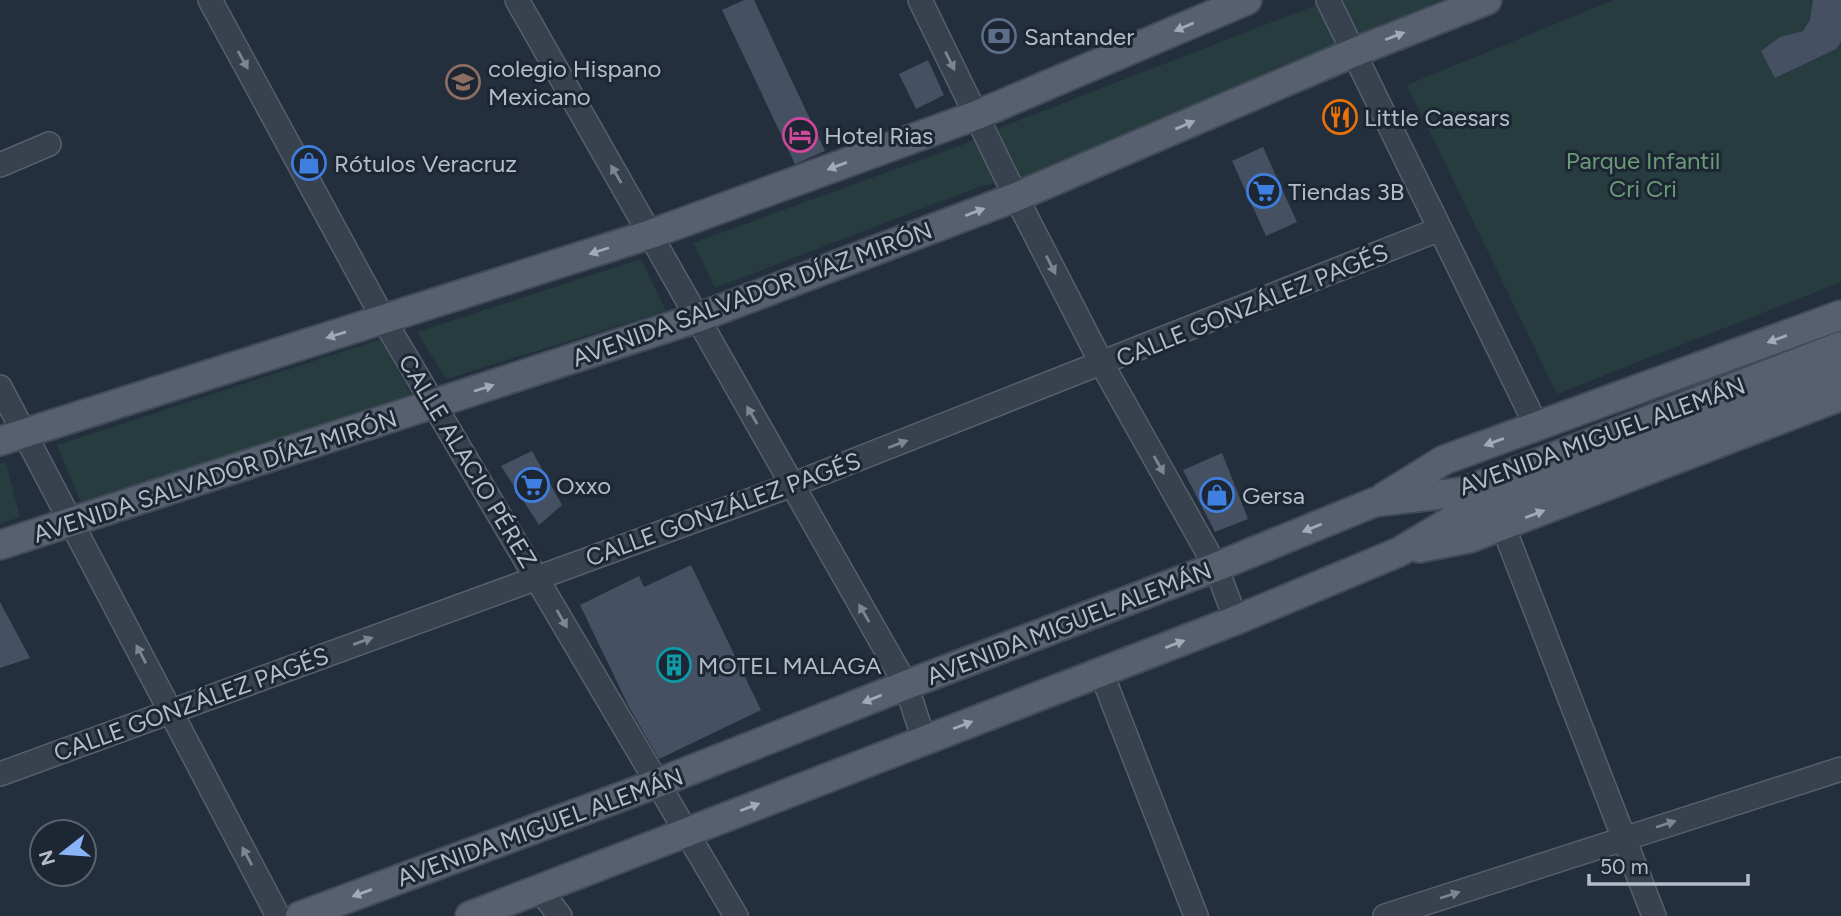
<svg xmlns="http://www.w3.org/2000/svg" width="1841" height="916" viewBox="0 0 1841 916" font-family="Figtree,sans-serif">
<style>
.green{fill:#263c3f}
.building{fill:#455162}
.lines{fill:none;stroke-linecap:round;stroke-linejoin:round}
.minor-casing{stroke:#565f6c;stroke-width:26}
.major-casing{stroke:#414a57;stroke-width:32}
.minor{stroke:#38414e;stroke-width:23}
.major{stroke:#56606e;stroke-width:28}
.oneway{fill:#a1aab7}
.oneway2{fill:#7c8592}
.labels{text-anchor:middle;dominant-baseline:central;stroke-width:6;stroke-linejoin:round;paint-order:stroke}
.poi-label{font-size:24px;fill:#b4bcc9;stroke:#1d2633;text-anchor:start}
.park-label{font-size:24px;fill:#6b9a76;stroke:#1d2633}
.street-label{font-size:24px;fill:#b4bcc9;stroke:#1d2633}
</style>
<rect width="100%" height="100%" fill="#242f3e"/>
<path class="green" d="M1329,0H1443L1333,45L1025,179L981,186L715,288L693,243L962,145L999,128Z
M1613,0H1841V282L1557,394L1407,85Z
M641,259L666,311L446,379L417,332Z
M381,339L411,394L82,505L57,445Z
M6,462L20,517L0,524V464Z"/>
<path class="building" d="M744,0H754L825,151L795,164L722,10Z
M1813,0H1841V42L1836,49L1775,78L1761,51L1780,37L1803,31L1810,20Z
M928,60L944,95L916,109L899,74Z
M1263,147L1297,222L1266,236L1232,161Z
M532,451L562,505L539,525L501,466Z
M1222,453L1248,519L1215,532L1183,470Z
M691,565L761,710L659,759L629,707L580,605L639,576L644,587Z
M0,602L30,658L0,668Z"/>
<g class="lines">
<g class="minor-casing">
<path id="minor" d="M210,0L384,320L736,916
M517,0L906,685L924,740
M920,0L1016,197L1102,364L1216,567L1236,620
M1328,0L1537,427
M0,165L49,144
M0,387L278,916
M1503,526L1654,916
M1101,672L1196,916
M0,774L792,485L1440,229
M539,889L560,916
M1385,916L1841,769"/>
</g>
<g class="major-casing">
<path id="major" d="M0,441L651,234L977,115L1247,0
M1384,497L1444,460L1841,315
M0,545L697,318L1016,197L1355,52L1487,0
M1419,548L1470,538L1841,396
M300,916L658,783L906,685L1216,567L1375,502L1463,492L1841,346
M470,916L1236,620L1399,552L1466,512L1841,369"/>
</g>
<use href="#minor" class="minor"/>
<use href="#major" class="major"/>
</g>
<defs><path id="oneway-solid" d="M-6-.8H1V-3.2L6.5 0L1 3.2V.8H-6Z" transform="scale(1.75)"/></defs>
<g class="oneway">
<use href="#oneway-solid" transform="translate(1184 27) rotate(157)"/>
<use href="#oneway-solid" transform="translate(1395 36) rotate(-21)"/>
<use href="#oneway-solid" transform="translate(1185 125) rotate(-23)"/>
<use href="#oneway-solid" transform="translate(837 166) rotate(160)"/>
<use href="#oneway-solid" transform="translate(975 212) rotate(-21)"/>
<use href="#oneway-solid" transform="translate(599 251) rotate(162)"/>
<use href="#oneway-solid" transform="translate(336 335) rotate(163)"/>
<use href="#oneway-solid" transform="translate(1777 339) rotate(160)"/>
<use href="#oneway-solid" transform="translate(484 388) rotate(-18)"/>
<use href="#oneway-solid" transform="translate(1494 442) rotate(160)"/>
<use href="#oneway-solid" transform="translate(1535 514) rotate(-21)"/>
<use href="#oneway-solid" transform="translate(1312 528) rotate(158)"/>
<use href="#oneway-solid" transform="translate(1175 644) rotate(-21)"/>
<use href="#oneway-solid" transform="translate(872 699) rotate(158)"/>
<use href="#oneway-solid" transform="translate(963 725) rotate(-21)"/>
<use href="#oneway-solid" transform="translate(750 807) rotate(-21)"/>
<use href="#oneway-solid" transform="translate(362 893) rotate(160)"/>
</g>
<g class="oneway2">
<use href="#oneway-solid" transform="translate(243 60) rotate(61)"/>
<use href="#oneway-solid" transform="translate(950 61) rotate(64)"/>
<use href="#oneway-solid" transform="translate(616 174) rotate(-120)"/>
<use href="#oneway-solid" transform="translate(1051 265) rotate(63)"/>
<use href="#oneway-solid" transform="translate(752 415) rotate(-120)"/>
<use href="#oneway-solid" transform="translate(898 444) rotate(-21)"/>
<use href="#oneway-solid" transform="translate(1159 465) rotate(61)"/>
<use href="#oneway-solid" transform="translate(864 613) rotate(-120)"/>
<use href="#oneway-solid" transform="translate(562 619) rotate(60)"/>
<use href="#oneway-solid" transform="translate(363 641) rotate(-20)"/>
<use href="#oneway-solid" transform="translate(141 654) rotate(-118)"/>
<use href="#oneway-solid" transform="translate(1666 824) rotate(-18)"/>
<use href="#oneway-solid" transform="translate(247 856) rotate(-118)"/>
<use href="#oneway-solid" transform="translate(1450 895) rotate(-18)"/>
</g>
<defs>
<g id="bank-ring" transform="scale(1.75)"><circle r="9.5" fill="#1d2633" stroke="#5c6f8a" stroke-width="1.5"/><path d="M-6-4H6V4H-6ZM0-2.3a2.3 2.3 0 1 0 0 4.6a2.3 2.3 0 1 0 0-4.6Z" fill="#5c6f8a"/></g>
<g id="school-ring" transform="scale(1.75)"><circle r="9.5" fill="#1d2633" stroke="#8d6e63" stroke-width="1.5"/><path d="M0-5L7-2L0 1L-7-2ZM-4 1L0 2.5L4 1V4Q0 6-4 4Z" fill="#8d6e63"/></g>
<g id="restaurant-ring" transform="scale(1.75)"><circle r="9.5" fill="#1d2633" stroke="#e8710a" stroke-width="1.5"/><path d="M-5-6h1v4h1v-4h1v4h1v-4h1v5L-1.5 .5V6h-2V.5L-5-1ZM5-6V6H3V1.5H1.5Q1.5-4 5-6Z" fill="#e8710a"/></g>
<g id="hotel-ring" transform="scale(1.75)"><circle r="9.5" fill="#1d2633" stroke="#d1479c" stroke-width="1.5"/><path d="M-6-4.5h1.5V1H6V5H4.5V3h-9V5H-6ZM-4 0a1.8 1.8 0 1 1 3.6 0ZM.5 0V-2.5h3Q6-2.5 6 0Z" fill="#d1479c"/></g>
<g id="shop-ring" transform="scale(1.75)"><circle r="9.5" fill="#1d2633" stroke="#3f7fe0" stroke-width="1.5"/><path d="M-5-2.5h2.3a2.7 3.5 0 0 1 5.4 0H5L5.5 6h-11ZM-1.5-2.5h3a1.5 2.3 0 0 0-3 0Z" fill="#3f7fe0"/></g>
<g id="supermarket-ring" transform="scale(1.75)"><circle r="9.5" fill="#1d2633" stroke="#3f7fe0" stroke-width="1.5"/><path d="M-6-5.5h2.5l.6 2H6L4.5 2H-2.5L-4.4-4H-6ZM-1.5 3.2a1.3 1.3 0 1 0 .1 0ZM3 3.2a1.3 1.3 0 1 0 .1 0Z" fill="#3f7fe0"/></g>
<g id="building-ring" transform="scale(1.75)"><circle r="9.5" fill="#1d2633" stroke="#0f9aa8" stroke-width="1.5"/><path d="M-4-6H4V6H1V3H-1V6H-4ZM-2.5-4.3h1.7v1.8h-1.7ZM.8-4.3h1.7v1.8H.8ZM-2.5-1h1.7V.8h-1.7ZM.8-1h1.7V.8H.8Z" fill="#0f9aa8"/></g>
</defs>
<g fill-rule="evenodd">
<use href="#bank-ring" x="999" y="36"/>
<use href="#school-ring" x="463" y="82"/>
<use href="#restaurant-ring" x="1340" y="117"/>
<use href="#hotel-ring" x="800" y="135"/>
<use href="#shop-ring" x="309" y="163"/>
<use href="#supermarket-ring" x="1264" y="191"/>
<use href="#supermarket-ring" x="532" y="485"/>
<use href="#shop-ring" x="1217" y="495"/>
<use href="#building-ring" x="674" y="665"/>
</g>
<g class="labels">
<g class="poi-label">
<text x="1024" y="36">Santander</text>
<text x="488" y="68">colegio Hispano<tspan x="488" dy="28">Mexicano</tspan></text>
<text x="1364" y="117">Little Caesars</text>
<text x="824" y="135">Hotel Rias</text>
<text x="334" y="163">Rótulos Veracruz</text>
<text x="1288" y="191">Tiendas 3B</text>
<text x="556" y="485">Oxxo</text>
<text x="1242" y="495">Gersa</text>
<text x="698" y="665">MOTEL MALAGA</text>
</g>
<g class="park-label">
<text x="1643" y="160">Parque Infantil<tspan x="1643" dy="28">Cri Cri</tspan></text>
</g>
<g class="street-label">
<text transform="translate(752 294) rotate(-20)">AVENIDA SALVADOR DÍAZ MIRÓN</text>
<text transform="translate(1252 305) rotate(-22)">CALLE GONZÁLEZ PAGÉS</text>
<text transform="translate(1602 436) rotate(-20)">AVENIDA MIGUEL ALEMÁN</text>
<text transform="translate(468 461) rotate(59)">CALLE ALACIO PÉREZ</text>
<text transform="translate(215 476) rotate(-18)">AVENIDA SALVADOR DÍAZ MIRÓN</text>
<text transform="translate(723 509) rotate(-20)">CALLE GONZÁLEZ PAGÉS</text>
<text transform="translate(1069 623) rotate(-21)">AVENIDA MIGUEL ALEMÁN</text>
<text transform="translate(191 704) rotate(-20)">CALLE GONZÁLEZ PAGÉS</text>
<text transform="translate(540 827) rotate(-20)">AVENIDA MIGUEL ALEMÁN</text>
</g>
</g>
<g transform="translate(63 853) rotate(253)"><circle r="33" fill="#1d2633" stroke="#59626f" stroke-width="2"/>
<path d="M0-5L12 26L0 18L-12 26Z" fill="#8ab4f8"/>
<text y="-10" font-size="19" font-weight="bold" text-anchor="middle" fill="#b4bcc9">N</text>
</g>
<path d="M1589 874v10h159v-10" fill="none" stroke="#b4bcc9" stroke-width="3.5"/>
<text x="1600" y="874" font-size="21" fill="#b4bcc9" stroke="#1d2633" stroke-width="5" paint-order="stroke">50 m</text>
</svg>
